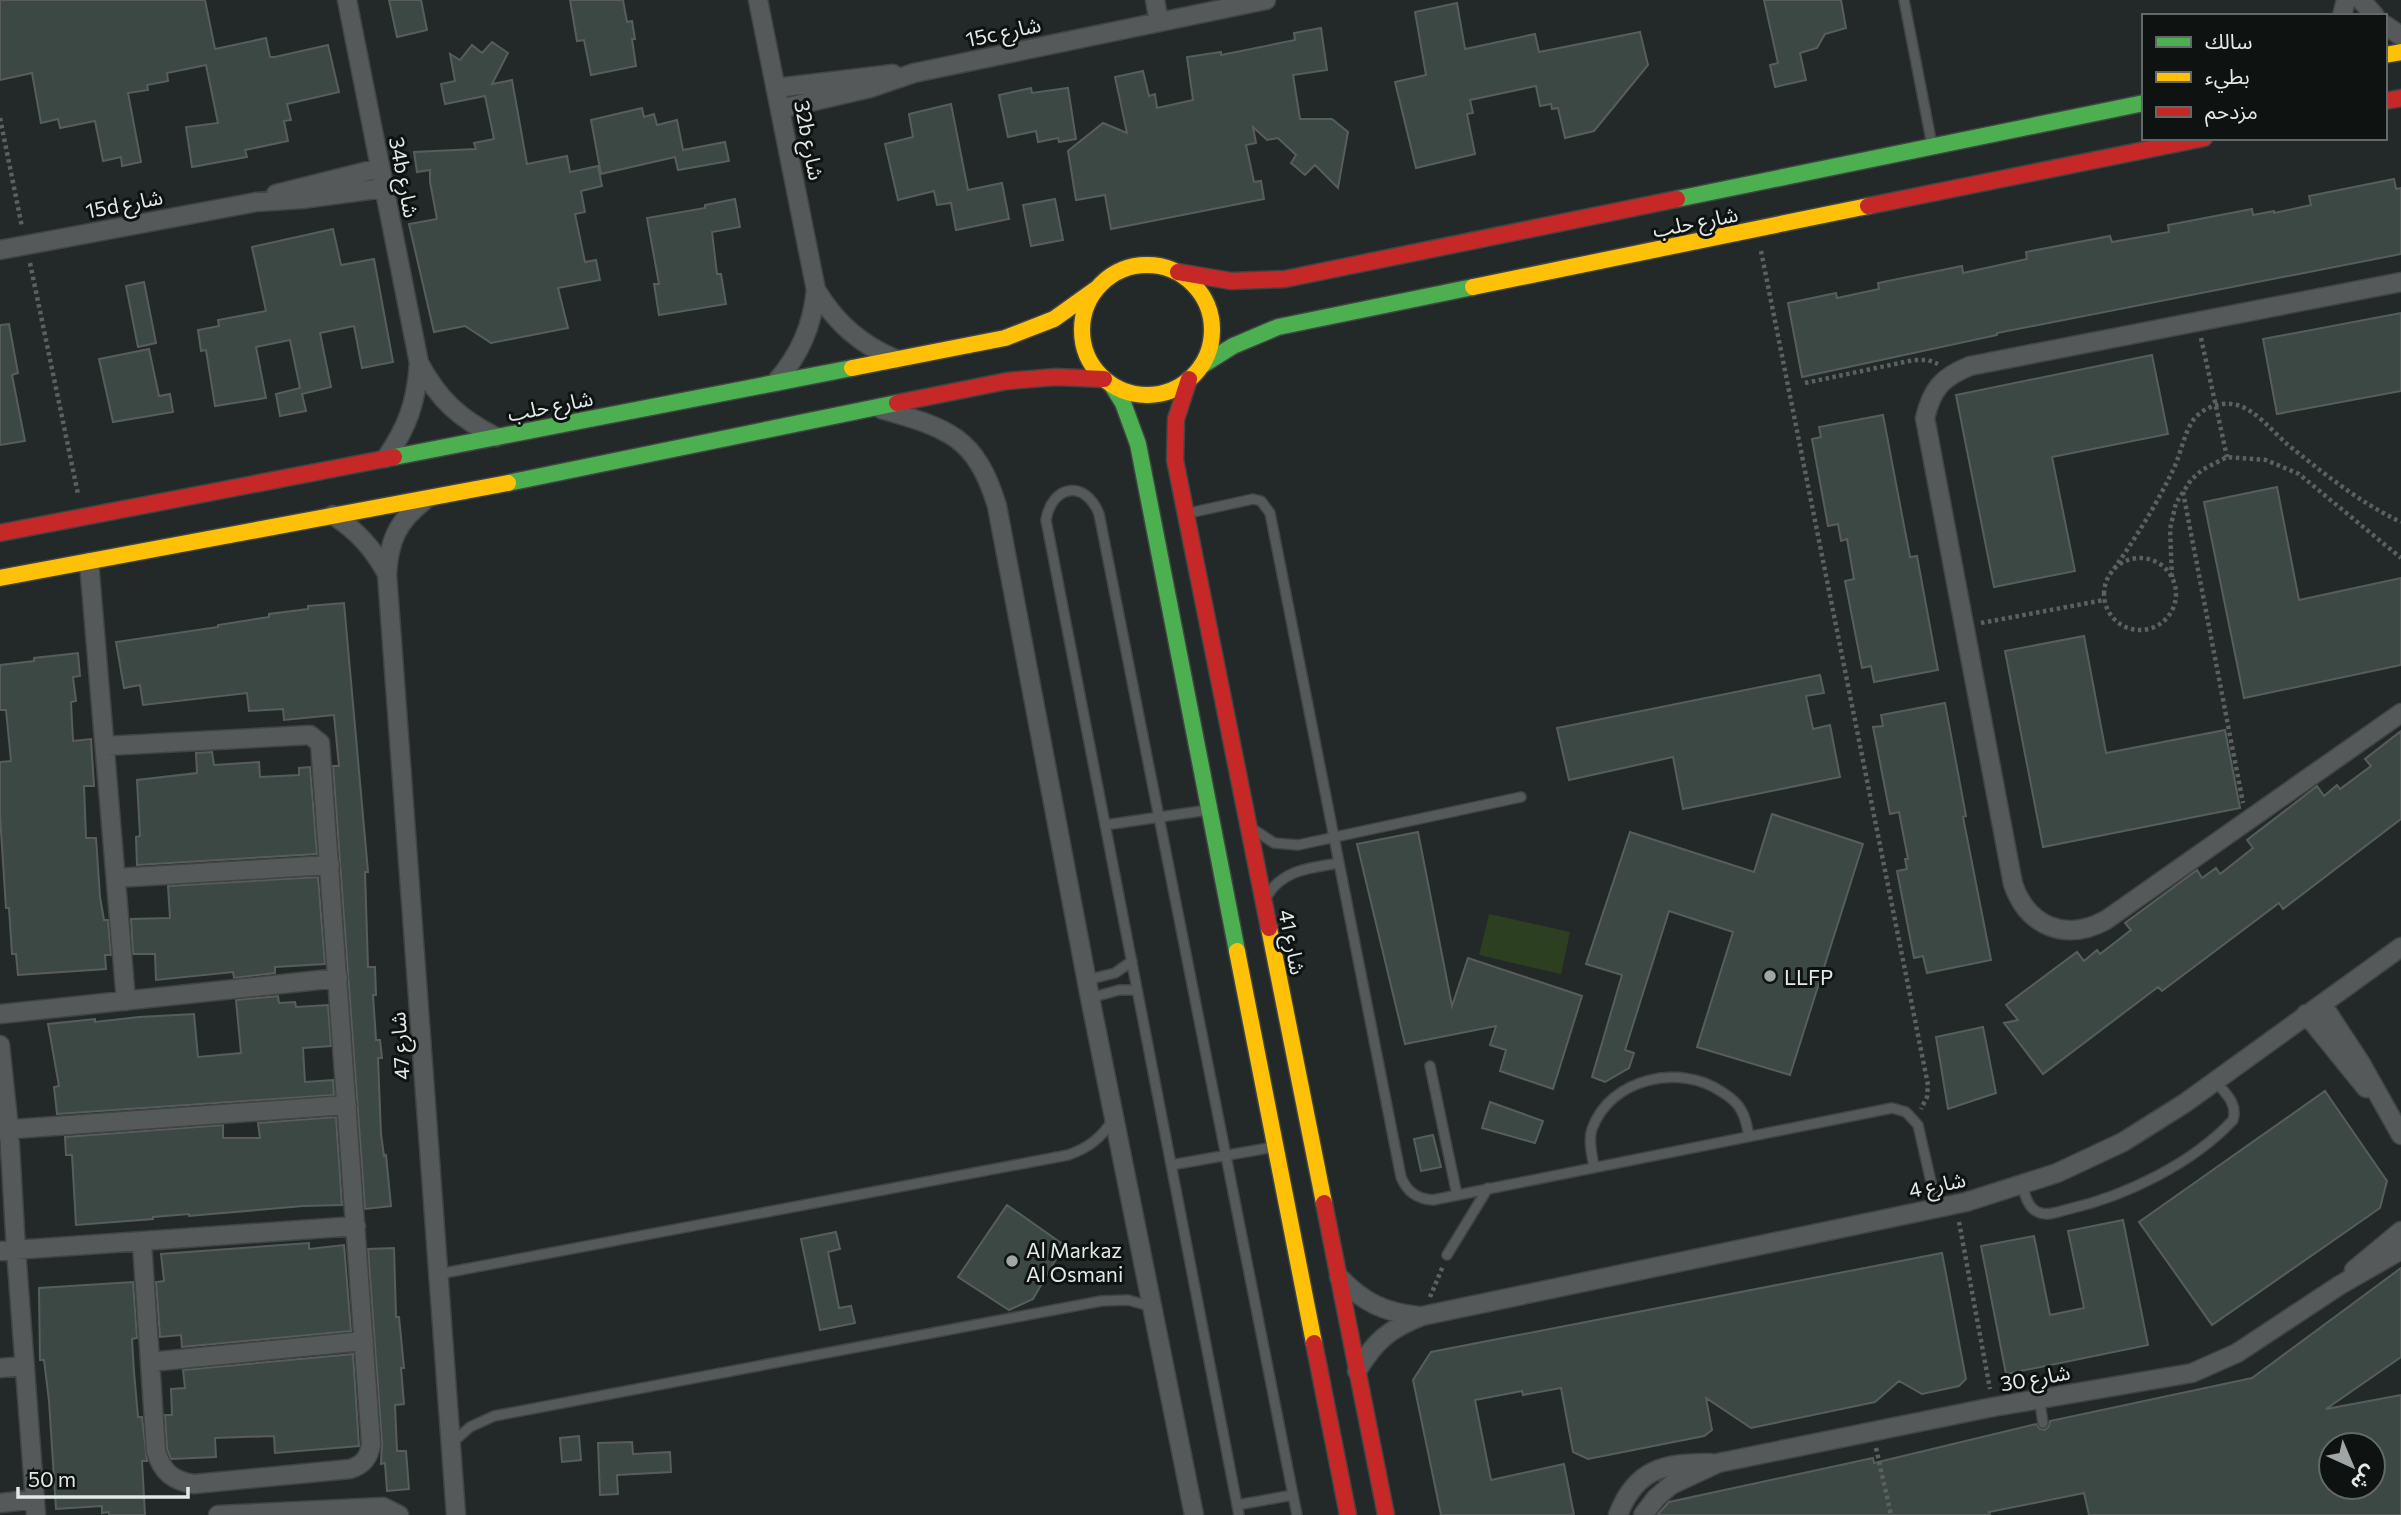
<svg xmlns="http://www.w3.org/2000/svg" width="2401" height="1515" viewBox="0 0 2401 1515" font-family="Commissioner,'Noto Sans Arabic',sans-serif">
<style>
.green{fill:#2d3f21}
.building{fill:#3c4844;stroke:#585d5c;stroke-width:2;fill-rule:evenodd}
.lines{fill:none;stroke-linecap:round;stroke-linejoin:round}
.lane-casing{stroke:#404544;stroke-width:12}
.street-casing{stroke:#404544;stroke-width:21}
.fast-casing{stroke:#404544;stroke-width:19}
.slow-casing{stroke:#404544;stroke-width:19}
.jam-casing{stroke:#404544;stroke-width:19}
.path{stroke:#5d6060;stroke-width:4.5;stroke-dasharray:3.5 3.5;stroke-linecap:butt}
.lane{stroke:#555959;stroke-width:9}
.street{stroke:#555959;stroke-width:18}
.fast{stroke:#4caf50;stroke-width:16}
.slow{stroke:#ffc107;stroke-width:16}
.jam{stroke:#c62828;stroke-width:16}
.poi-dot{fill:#9fa6a5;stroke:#0e1312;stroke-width:2.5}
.labels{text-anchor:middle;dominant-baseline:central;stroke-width:6;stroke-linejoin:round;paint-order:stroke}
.street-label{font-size:21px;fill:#e2e9e8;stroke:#0e1312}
.poi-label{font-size:21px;fill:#e2e9e8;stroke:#0e1312;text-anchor:start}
</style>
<rect width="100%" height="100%" fill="#232929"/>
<path class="green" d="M1489,914L1570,932L1561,974L1479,955Z"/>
<path class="building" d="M0,0H205L215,49L266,38L270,57H275L328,45L339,92L287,104L291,120L284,121L288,141L245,150L247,157L192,167L186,127L218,123L206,65L167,73L168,81L147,85L148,90L128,93L141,162L122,166L121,157L103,161L95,121L60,128L58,119L41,123L32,73L0,80Z
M389,0H421L427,30L397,37Z
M570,0H623L627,22L632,21L635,39H632L636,66L591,75L584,40L577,41Z
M1764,0H1841L1846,28L1825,34L1817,48L1800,53L1806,80L1775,87L1770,65L1778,63Z
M1457,3L1465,49L1535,34L1539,52L1640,32L1648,65L1594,131L1565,138L1558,108L1552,109L1551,104L1540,106L1536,86L1470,100L1473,113L1467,114L1475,154L1416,168L1395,82L1426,75L1415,12Z
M1321,28L1327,70L1293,75L1300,119H1332L1348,132L1338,188L1315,165L1305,175L1291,163L1296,155L1278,138L1267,140L1253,127L1256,143L1246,145L1254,182L1261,181L1264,199L1111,229L1105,195L1076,200L1068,151L1103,123L1127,133L1115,77L1143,71L1149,96L1155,94L1157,108L1193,100L1187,57L1221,52V55L1295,40L1294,33Z
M492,42L508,53L492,84L512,80L527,164L567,156L570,172L598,166L602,186L581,191L585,212L575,214L585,262L596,260L600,280L558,288L568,328L491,343L465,326L434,332L409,224L437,219L430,182V170L417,172L414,152L476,149L474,143L494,139L485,96L445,104L441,84L455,81L450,54L460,60L472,45L482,53Z
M1031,88L1032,93L1068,88L1076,139L1059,142L1058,138L1038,142L1036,131L1008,137L999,95Z
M951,104L968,190L1002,183L1009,219L956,230L951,203L937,205L934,191L898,200L885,144L913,137L909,114Z
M642,108L644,117L654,114L657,125L677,120L683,150L725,142L729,161L678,170L675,157L601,174L591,120Z
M2394,179L2396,189L2401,188V254L1997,333V335L1802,377L1788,303L1836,293L1837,298L1879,289L1878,283L1962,266L1963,273L2027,259L2026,252L2110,236L2112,242L2169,232L2168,225L2252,209L2253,215L2274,211V213L2311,205L2309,196Z
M735,199L740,227L712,232L717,274H721L726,304L659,315L654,284H659L647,218L705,208V205Z
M1055,199L1063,240L1031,246L1023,205Z
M333,229L341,265L374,259L393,362L362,368L354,326L320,333L331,387L302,394L306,411L280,416L276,394L300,388L290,340L256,347L266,398L215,406L206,350L201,351L198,330L219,326L218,320L266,311L252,247Z
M144,282L156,343L138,347L126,286Z
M2401,313V391L2277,414L2263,339Z
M9,324L18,373L12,375L25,441L0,445V325Z
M149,349L159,396L170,394L173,412L113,422L99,359Z
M2152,355L2168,434L2052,457L2075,571L1994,587L1956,395Z
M1883,415L1910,557L1917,556L1938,670L1874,682L1871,666L1862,668L1845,581L1854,579L1847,539L1841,541L1838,524L1828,526L1812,439L1821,437L1819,427Z
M2277,487L2299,600L2401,578V665L2244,698L2204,502Z
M344,603L368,872H365L368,967H375L376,995H373L376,1040H380L382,1058H378L381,1134L384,1156L386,1155L391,1206L365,1209L333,766H339L334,715L284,720L283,709L249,711L247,693L143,705L140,685L124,688L116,642L218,627V625L269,617V614L308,609V606Z
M2084,636L2106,753L2225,730L2240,808L2043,847L2005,651Z
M78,653L80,676L73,677L76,701L71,702L73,741L91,739L94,786H84L86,838H96L100,897L104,920H108L111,955H105L106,969L18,975L16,954H12L9,908H6L0,816V762L11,761L6,710H0V665L34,661V658Z
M1820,675L1824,693L1806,696L1813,729L1830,725L1840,777L1683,809L1673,757L1569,780L1557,728Z
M1945,703L1966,816L1963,817L1991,960L1927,973L1923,956L1914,958L1897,871L1907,869L1905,859H1908L1899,812L1890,814L1873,727L1883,726L1881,715Z
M2401,731V819L2283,909L2279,903L2162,991L2158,987L2043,1074L2004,1023L2018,1020L2006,1005L2077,952L2084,961L2097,950L2100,954L2131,930L2125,923L2197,870L2202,878L2216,868L2220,874L2253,848L2247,840L2317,786L2324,796L2337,785L2340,789L2371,766L2365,759Z
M212,752L214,765L259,762L260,777L299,775V768L310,767L317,854L137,865L136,837L140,836L137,780L197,773L196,753Z
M1772,814L1863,844L1790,1075L1697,1047L1733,932L1669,911L1625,1050L1634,1053L1629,1068L1605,1082L1592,1077L1622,975L1586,964L1630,832L1754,872Z
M1418,832L1452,1006L1468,958L1582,996L1553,1089L1500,1071L1506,1050L1490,1045L1496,1026L1405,1044L1357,844Z
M318,877L325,964L275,967V973L234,978L233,972L156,980L155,954H133L131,919L170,918L168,886Z
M278,996L279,1003L295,1002L296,1007L328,1005L331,1046L303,1048L305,1082L333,1080L334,1095L57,1114L54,1087L59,1086L48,1024L95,1019V1022L139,1017L194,1014L198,1057L241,1053L236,1000Z
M1983,1027L1996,1093L1948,1109L1936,1037Z
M2325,1091L2387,1181L2380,1208L2212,1325L2139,1222Z
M1490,1102L1543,1121L1535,1143L1482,1128Z
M336,1117L342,1205L303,1206L189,1216V1214L153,1217V1219L76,1225L72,1155H66L65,1137L223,1125V1138H260L258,1123Z
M1433,1135L1441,1167L1421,1171L1414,1139Z
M1007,1205L1064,1245L1033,1299L1009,1310L958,1277Z
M2123,1220L2148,1345L2006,1374L1981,1246L2034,1236L2050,1315L2084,1308L2068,1231Z
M836,1232L840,1249L828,1252L833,1277L839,1308L851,1306L855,1323L820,1330L801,1239Z
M309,1243V1249L344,1245L351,1331L182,1347L181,1335L160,1337L156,1282L164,1281L161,1254Z
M394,1248L396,1317H399L404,1368H401L404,1404L395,1405L397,1451H406L409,1489L387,1491L385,1463L381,1464L382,1443L368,1249Z
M1942,1253L1966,1379L1959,1386L1922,1394L1899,1381L1875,1402L1751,1428L1706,1398L1712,1430L1704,1436L1588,1459L1573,1452L1561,1388L1523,1395L1522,1391L1475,1400L1491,1480L1564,1464L1574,1515H1441L1413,1380L1431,1352Z
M2401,1268V1357L2326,1409L2401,1395V1515H2089L2084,1493L1989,1512L1990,1515H1657L1669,1502L1873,1458L1874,1463L2036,1424L2040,1429L2045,1430L2049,1426L2050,1421L2252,1378ZM2331,1445H2373V1487H2331Z
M133,1282L137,1338L132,1339L134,1372L138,1417H142L147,1461H142L145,1515H109V1512L102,1513V1506L56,1509L49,1401L44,1360H40L39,1288Z
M353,1354L359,1446L275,1453L274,1436L215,1438L216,1457L171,1459L167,1449L165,1415H172L171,1389L185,1388L183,1370Z
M579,1436L581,1460L562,1462L560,1438Z
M632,1442L633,1454L670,1452L671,1472L617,1475L618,1494L600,1495L598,1443Z"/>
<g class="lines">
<g class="lane-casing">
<path id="lane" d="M1904,0L1932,145
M1189,513L1253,499L1261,501L1270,513L1401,1177C1407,1192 1417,1199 1433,1200L1892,1108L1906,1112L1918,1125L1937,1208
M1105,825L1208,810
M1256,831L1274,843L1298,845L1521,797
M1267,896C1283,869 1311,868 1339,863
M1087,980L1115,973L1132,961
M1090,998L1119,990H1137
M1430,1066L1457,1195
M1171,1165L1274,1147
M1594,1166C1592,1156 1588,1140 1592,1129C1610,1078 1680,1063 1722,1092C1730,1097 1737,1102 1741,1110C1746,1118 1747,1127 1749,1136
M2022,1185C2025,1195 2028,1208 2038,1212C2047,1217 2060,1211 2069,1209C2126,1196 2193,1163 2233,1120C2238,1103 2225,1093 2215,1081
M1447,1255L1488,1188
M439,1274L1068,1155C1088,1148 1102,1138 1113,1119
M2039,1398L2043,1423
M452,1443L470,1427L494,1416L1101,1301L1128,1300L1153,1307
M1237,1505L1293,1495
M1239,1515L1046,520C1052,484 1086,480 1099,514L1297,1515"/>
</g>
<g class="street-casing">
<path id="street" d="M347,0L419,363C416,403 408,426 386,458
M758,0L816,290C812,327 800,354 776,382
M1155,0L1159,22
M2361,0L2375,16
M2342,16L2346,0
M2385,25L2401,36
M776,88L893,74
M780,109L870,88L914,73L1266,0
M276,194L380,168
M0,250L256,202L302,199L384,188
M2401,282L1970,366C1942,377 1932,389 1925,418L2013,884C2028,927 2066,942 2106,920L2401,713
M816,290C836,323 860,344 895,359
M419,363C439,400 459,418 496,437
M881,409C947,428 976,436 997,506L1090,998L1194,1515
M424,501C397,522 389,541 387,574L456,1515
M333,515C357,531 373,548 387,574
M89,562L126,1001
M105,746L310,735L320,743L371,1444C369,1458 363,1465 350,1469L194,1484C173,1481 162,1472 156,1451L142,1243
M116,878L330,865
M2322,1004L2360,1062L2401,1135
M0,1014L338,978
M2306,1014L2366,1088
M0,1045L9,1129L16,1250L36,1515
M0,1130L347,1105
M0,1251L356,1226
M2354,1270L2401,1231
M1339,1277C1363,1302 1383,1312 1418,1316
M150,1362L364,1341
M0,1368L25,1366
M1357,1371C1375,1341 1389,1329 1422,1316L1966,1202L2057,1173L2123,1142L2185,1103L2401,947
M0,1503L35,1499
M218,1515L383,1507L399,1515
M1618,1515C1636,1468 1665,1463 1711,1463
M1643,1515L1656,1498L1671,1485L1718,1463L1993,1407L2192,1373L2237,1353L2340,1285L2401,1250"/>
</g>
<g class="fast-casing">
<path id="fast" d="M1677,199L2144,103
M1201,366L1233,346L1278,327L1473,287
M1112,385L1123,403L1138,444L1237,951
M394,457L852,368
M508,483L897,403"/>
</g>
<g class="slow-casing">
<path id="slow" d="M2385,55L2401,52
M1082 330a65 65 0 1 1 130 0a65 65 0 1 1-130 0Z
M1473,287L1868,206
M852,368L1005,338L1054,319L1096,289
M0,578L508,483
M1269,928L1324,1203
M1237,951L1314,1343"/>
</g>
<g class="jam-casing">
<path id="jam" d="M2385,101L2401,98
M1868,206L2204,138
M1178,272L1231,281L1285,279L1677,199
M1189,379L1176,419L1175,460L1269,928
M897,403L1007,381L1056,377L1104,379
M0,533L394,457
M1324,1203L1386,1515
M1314,1343L1348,1515"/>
</g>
<path class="path" d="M0,118L22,227
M1761,251L1928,1085L1927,1097L1921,1109
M30,263L78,494
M2201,338L2227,457
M1805,383L1914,360H1928L1938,364
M2183,492L2243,803
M2104 594a36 36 0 1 1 72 0a36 36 0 1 1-72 0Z
M2114,569C2136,537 2157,504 2174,468C2181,453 2184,433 2194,419C2204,407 2221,401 2237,405C2256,410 2272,431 2287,444C2322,472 2360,503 2401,522
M2172,577L2170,529L2176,503L2191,480L2202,470L2227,457L2266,460L2299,474L2401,558
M1981,623L2104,600
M1959,1222L1990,1389
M1430,1297L1443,1266
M1876,1448L1891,1515"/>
<use href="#lane" class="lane"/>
<use href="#street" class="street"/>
<use href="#fast" class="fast"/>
<use href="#slow" class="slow"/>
<use href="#jam" class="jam"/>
</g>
<g class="poi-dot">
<circle cx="1770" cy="976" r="7"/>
<circle cx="1012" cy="1261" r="7"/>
</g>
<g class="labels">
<g class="street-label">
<text transform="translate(1003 31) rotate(-12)">15c شارع</text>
<text transform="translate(810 140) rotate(79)">32b شارع</text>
<text transform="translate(405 177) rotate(79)">34b شارع</text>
<text transform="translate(124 203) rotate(-11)">15d شارع</text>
<text transform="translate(1695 221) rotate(-11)">شارع حلب</text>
<text transform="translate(550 405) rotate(-11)">شارع حلب</text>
<text transform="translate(1293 942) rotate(79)">شارع 41</text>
<text transform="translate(399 1046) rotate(-94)">شارع 47</text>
<text transform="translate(1937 1184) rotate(-12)">شارع 4</text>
<text transform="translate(2035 1377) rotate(-10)">شارع 30</text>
</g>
<g class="poi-label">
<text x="1784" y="976">LLFP</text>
<text x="1026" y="1249">Al Markaz<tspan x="1026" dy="24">Al Osmani</tspan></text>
</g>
</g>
<rect x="2142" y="14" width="245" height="126" fill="#0e1312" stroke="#636968" stroke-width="2"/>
<rect x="2156" y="37" width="35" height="10" fill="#4caf50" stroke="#636968" stroke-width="2"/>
<text x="2205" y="49" font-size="21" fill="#e2e9e8">سالك</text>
<rect x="2156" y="72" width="35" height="10" fill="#ffc107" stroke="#636968" stroke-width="2"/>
<text x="2205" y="84" font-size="21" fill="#e2e9e8">بطيء</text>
<rect x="2156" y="107" width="35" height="10" fill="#c62828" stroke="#636968" stroke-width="2"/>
<text x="2205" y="119" font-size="21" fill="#e2e9e8">مزدحم</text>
<g transform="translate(2352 1466) rotate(136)"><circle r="33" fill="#0e1312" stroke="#636968" stroke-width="2"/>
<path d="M0-5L12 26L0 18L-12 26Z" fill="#9fa6a5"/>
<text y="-10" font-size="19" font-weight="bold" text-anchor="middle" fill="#e2e9e8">ش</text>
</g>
<path d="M18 1487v10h170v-10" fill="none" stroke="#e2e9e8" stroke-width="3.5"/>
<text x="28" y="1487" font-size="21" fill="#e2e9e8" stroke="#0e1312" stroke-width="5" paint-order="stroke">50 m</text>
</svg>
